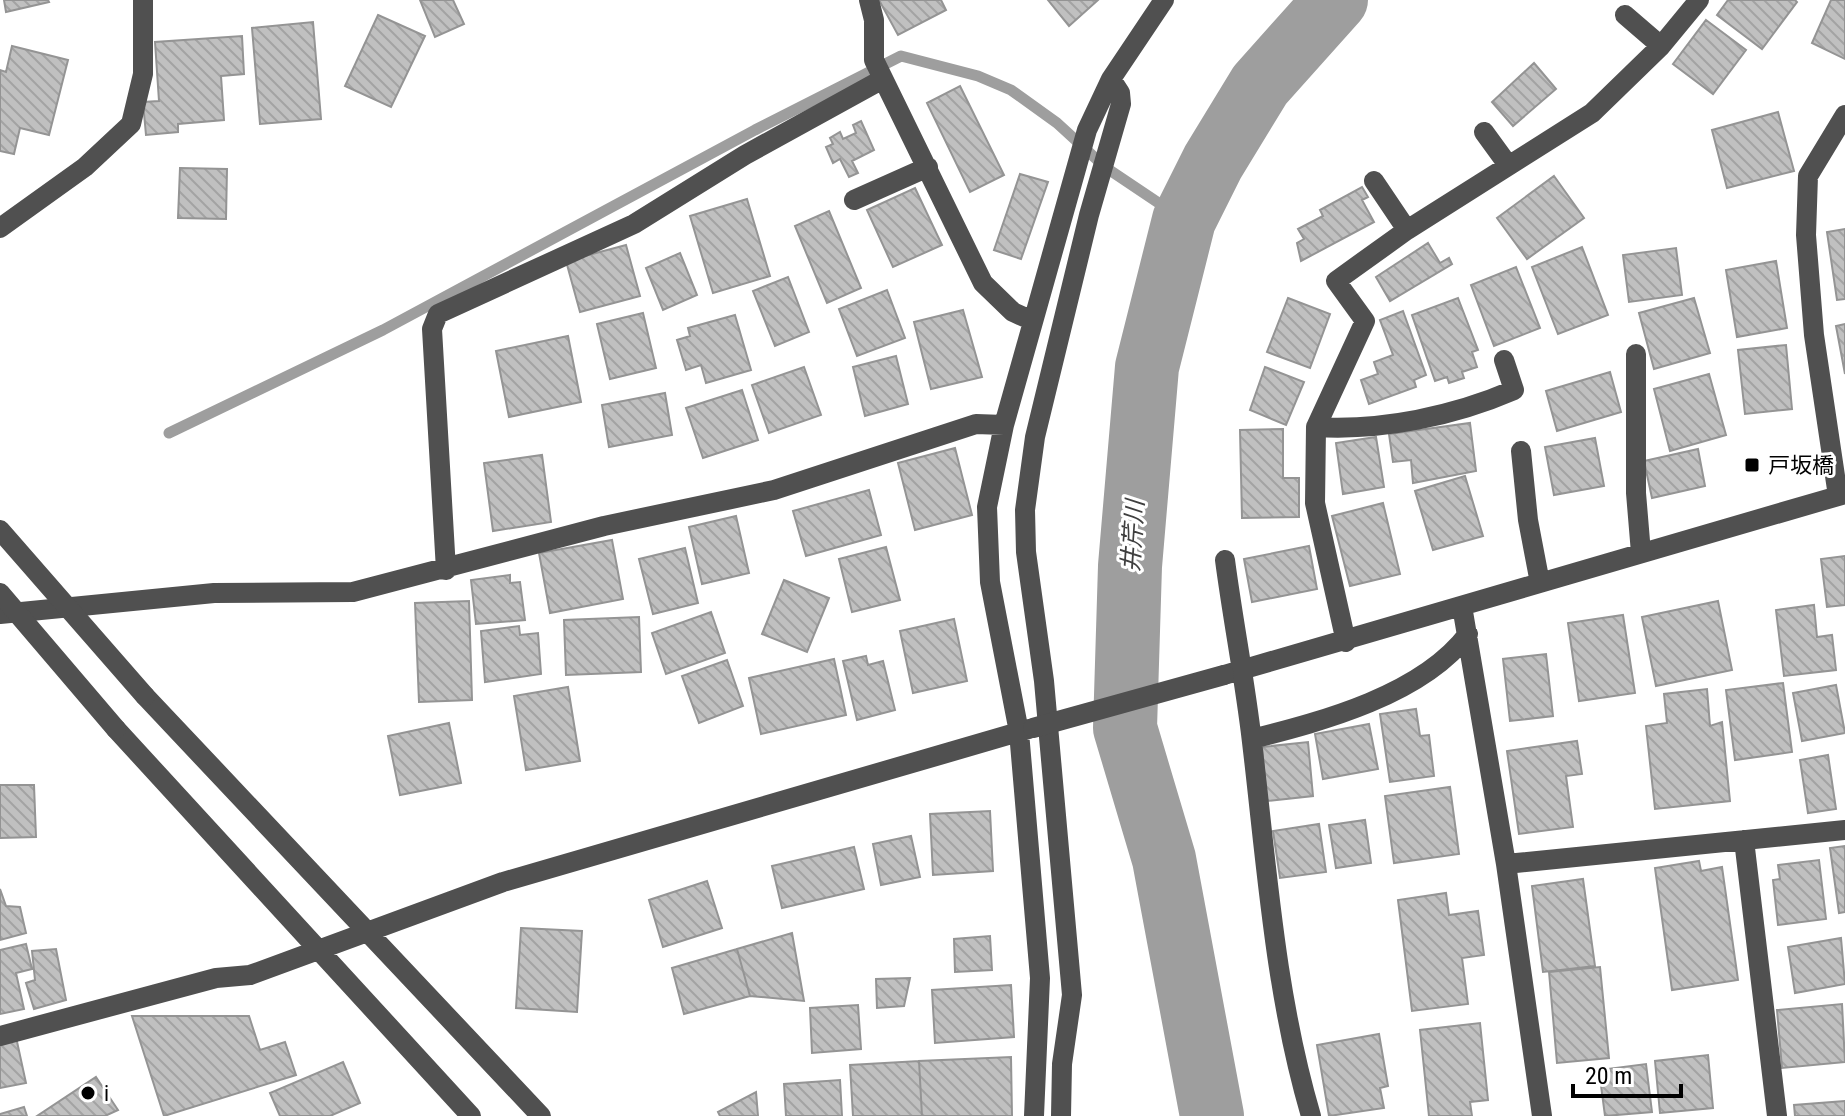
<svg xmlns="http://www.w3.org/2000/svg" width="1845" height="1116" viewBox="0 0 1845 1116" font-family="'Roboto Condensed','Noto Sans JP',sans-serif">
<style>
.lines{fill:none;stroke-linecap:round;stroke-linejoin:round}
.stream{stroke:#9e9e9e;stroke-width:11}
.river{stroke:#9e9e9e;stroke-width:64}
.building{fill:url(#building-back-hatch);stroke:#949494;stroke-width:2}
.minor{stroke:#505050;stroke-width:20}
.minor-bridge{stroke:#505050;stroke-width:20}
.poi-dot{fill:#000;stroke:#fff;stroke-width:3}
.labels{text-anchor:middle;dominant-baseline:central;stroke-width:6;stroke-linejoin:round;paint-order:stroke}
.poi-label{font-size:22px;fill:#000;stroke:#fff;text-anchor:start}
.water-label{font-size:24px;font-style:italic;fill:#3f3f3f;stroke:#fff}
</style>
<defs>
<pattern id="building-back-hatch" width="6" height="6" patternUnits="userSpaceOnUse" patternTransform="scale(2)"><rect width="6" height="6" fill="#c0c0c0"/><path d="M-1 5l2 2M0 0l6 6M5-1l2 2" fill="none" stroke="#a3a3a3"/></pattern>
</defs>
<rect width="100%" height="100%" fill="#fff"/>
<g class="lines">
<path class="stream" d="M169,433L383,330L755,130L901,56L978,76L1011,90L1057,123L1105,167L1184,220"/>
<path class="river" d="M1212,1116L1164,859L1125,728L1130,566L1147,367L1184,220L1213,162L1260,85L1336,0"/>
</g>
<path class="building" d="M4,0H48L49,2L6,12Z
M420,0H453L464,24L435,37Z
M879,0H941L946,10L898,35Z
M1048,0H1098L1069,26Z
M1728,0H1795L1797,2L1762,49L1717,15Z
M1831,0H1845V59L1812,43Z
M378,15L425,36L391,107L345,86Z
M1706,20L1746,50L1713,94L1673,64Z
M313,22L321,119L260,124L252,28Z
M242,36L244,74L221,76L224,120L178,124V132L146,135L143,102L159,101L155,42Z
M12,46L68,60L49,135L20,128L14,154L0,151V70L6,72Z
M1534,63L1556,89L1513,126L1492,102Z
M960,86L1004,175L970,192L927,103Z
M1778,112L1794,171L1727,188L1712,130Z
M861,121L874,150L852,161L858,173L849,177L840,159L833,163L826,147L833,144L830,138L840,132L843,139L856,133L853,125Z
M180,168L227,169L226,219L178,218Z
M1020,174L1048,182L1021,259L994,250Z
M1554,176L1584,218L1527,259L1497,218Z
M1362,187L1368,197L1362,200L1374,222L1301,261L1297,243L1304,239L1298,229L1323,216L1320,210Z
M915,188L942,245L893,267L867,210Z
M747,199L770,276L713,293L690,216Z
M829,211L861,288L827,303L795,226Z
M1845,229V299L1837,300L1827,232Z
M1428,243L1440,263L1449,258L1452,264L1390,301L1376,277Z
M626,245L640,296L580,312L566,261Z
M1582,247L1608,315L1558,334L1532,267Z
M1676,248L1682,295L1629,302L1623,255Z
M680,253L697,295L663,310L646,268Z
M1776,261L1787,328L1737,337L1726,270Z
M1516,267L1540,328L1494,346L1471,285Z
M788,277L809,332L775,346L753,291Z
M887,290L905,338L857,356L839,309Z
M1288,298L1330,314L1310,368L1267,352Z
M1458,298L1478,350L1472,352L1477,367L1462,372L1464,378L1449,383L1447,377L1435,381L1412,315Z
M1694,298L1710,353L1654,369L1639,313Z
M963,310L982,377L931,389L914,322Z
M1403,311L1426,375L1414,380L1416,387L1369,404L1361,380L1378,374L1374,362L1393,355L1380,320Z
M643,313L656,368L610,379L597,324Z
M735,315L751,370L706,383L701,365L686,370L677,340L690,336L688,328Z
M1845,324V374L1836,326Z
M568,336L581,402L509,417L496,351Z
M1786,345L1792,409L1745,414L1738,350Z
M896,356L908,404L865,416L853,367Z
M804,367L821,415L769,433L752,385Z
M1265,367L1304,382L1286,425L1250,410Z
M1610,372L1621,412L1557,431L1546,391Z
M1709,374L1726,435L1670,451L1654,389Z
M742,390L758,440L703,458L686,408Z
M665,393L672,435L609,447L602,405Z
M1470,423L1476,471L1413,483L1411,460L1393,462L1389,434Z
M1283,429V478H1299V517L1242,518L1240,430Z
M1376,437L1384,487L1343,494L1336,443Z
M1595,438L1604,486L1554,495L1545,447Z
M955,448L972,515L915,530L898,463Z
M1698,449L1705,486L1652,498L1644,461Z
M542,455L551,522L493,531L484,463Z
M1465,476L1483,536L1433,550L1415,491Z
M869,490L881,535L806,556L793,511Z
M1383,503L1400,574L1350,586L1332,516Z
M736,516L749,573L702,584L689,527Z
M612,540L623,599L550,613L539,553Z
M1309,546L1317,589L1252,602L1244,559Z
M886,547L900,600L852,612L839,559Z
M685,548L698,603L653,614L639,559Z
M1845,556V605L1827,607L1821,559Z
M510,575V583L520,582L525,620L476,624L471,580Z
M784,580L829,598L807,652L762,634Z
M469,601L472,700L419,702L415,603Z
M1718,601L1732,670L1656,686L1642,617Z
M1814,605L1817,637L1832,635L1836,670L1784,676L1776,610Z
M711,612L725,653L666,674L652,633Z
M1623,615L1635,693L1579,701L1568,623Z
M639,617L641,672L566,675L564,620Z
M954,619L967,681L913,693L900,631Z
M519,626L520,635L538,633L541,674L485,682L481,631Z
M1546,654L1553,716L1510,721L1503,659Z
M866,656L868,665L883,661L895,710L857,720L843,661Z
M834,659L846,715L761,734L749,678Z
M727,660L743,706L699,723L682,676Z
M1783,683L1792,752L1735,760L1726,690Z
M1836,685L1845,733L1802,741L1793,693Z
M568,687L580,761L526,770L514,696Z
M1707,689L1710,726L1722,722L1730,801L1655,809L1646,726L1667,723L1664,694Z
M1416,709L1420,736L1429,735L1434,776L1390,782L1380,714Z
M449,723L461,783L400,795L388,736Z
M1369,724L1378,769L1323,779L1315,734Z
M1577,741L1582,774L1566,776L1573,827L1519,834L1507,751Z
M1308,742L1313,796L1267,801L1262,747Z
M1828,755L1836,809L1808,813L1800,760Z
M0,785H34L36,837L0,838Z
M1450,787L1459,854L1394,863L1385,796Z
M990,811L993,871L933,875L930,814Z
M1365,820L1371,863L1336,868L1329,825Z
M1319,824L1326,872L1280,878L1273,831Z
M911,836L920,877L881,885L873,844Z
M1845,846V912L1839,913L1830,848Z
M854,847L864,889L782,908L772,866Z
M1819,860L1826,919L1778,925L1773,880L1780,879L1778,865Z
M1699,861L1701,871L1722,867L1738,980L1672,990L1655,868Z
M1583,879L1595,966L1543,972L1532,886Z
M707,881L722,928L663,947L649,900Z
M0,889L6,906L20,907L26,933L0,940Z
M1446,893L1449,915L1478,911L1484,955L1462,958L1468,1004L1412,1011L1398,900Z
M521,928L582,931L577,1012L516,1008Z
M792,933L804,1001L750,996L737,949Z
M990,936L992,970L955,972L954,939Z
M1841,938L1845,984L1795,993L1788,947Z
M26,944L32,969L16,973L24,1009L0,1014V950Z
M56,949L66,1000L34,1009L26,983L35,980L32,951Z
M737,949L750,996L684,1014L672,968Z
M1600,967L1609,1058L1557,1063L1549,972Z
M910,978L904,1006L877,1008L876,979Z
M1011,985L1014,1037L935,1043L932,990Z
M1842,1004L1845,1062L1782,1068L1777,1010Z
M858,1005L861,1049L812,1053L810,1008Z
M132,1016H249L260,1050L285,1042L296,1075L164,1116Z
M1480,1023L1488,1100L1470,1102L1472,1116H1429L1420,1030Z
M1379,1034L1388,1086L1380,1088L1384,1108L1329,1116L1317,1045Z
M16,1037L26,1083L0,1088V1041Z
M1708,1055L1713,1108L1660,1113L1655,1061Z
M1011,1057L1012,1116H922L919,1061Z
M919,1061L922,1116H853L850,1065Z
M343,1062L360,1103L330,1116H280L270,1093Z
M1646,1064L1652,1112L1605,1116L1599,1070Z
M96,1077L118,1110L105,1116H37Z
M840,1080L842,1116H786L784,1084Z
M756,1092L758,1116H720L718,1112Z
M1845,1101V1116H1795L1794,1105Z
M24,1107L27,1116H0V1114Z"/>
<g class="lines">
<path class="minor" d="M869,0L874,20V60L983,283L1013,312L1033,321
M1625,15L1661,46
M1484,132L1508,165
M1374,181L1407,230
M854,200L928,167
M0,228L85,167L131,124L143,74V0
M1636,354V493L1641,553
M1316,427C1382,431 1454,416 1514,390L1504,360
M1521,451L1528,520L1540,583
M1838,496L1814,335L1806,235L1808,176L1845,115
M1225,560C1233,621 1245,681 1252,742C1267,868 1275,994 1311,1116
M446,570L432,329L438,314L634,224L745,155L883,79
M1462,606L1506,864L1542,1116
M0,614L214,593L353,592L604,526L774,490L976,424L1004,425
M1346,642L1315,503L1316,427L1365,321L1336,281L1407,230L1592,113L1661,46L1699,0
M1224,675L1845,494
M145,696L541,1116
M116,729L471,1116
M1252,739C1323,721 1422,695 1468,634
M1744,840L1777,1116
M1506,864L1845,830
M0,1036L216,978L250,975L503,882L1029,729
M1034,1116L1040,978L1019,732L990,582L987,507L1004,425L1087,130L1111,79L1164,0
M1061,1116L1062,1064L1072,995L1044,681L1026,552L1025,510L1035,437L1089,215L1121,104L1120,93L1111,79"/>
<path class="minor-bridge" d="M0,530L145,696
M0,593L116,729
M1033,728L1224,675"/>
</g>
<g class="poi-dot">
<rect x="1744" y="457" width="16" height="16" rx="4"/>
<circle cx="88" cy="1093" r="8"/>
</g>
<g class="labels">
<g class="poi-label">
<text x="1768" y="465">戸坂橋</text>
<text x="104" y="1093">i</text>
</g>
<g class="water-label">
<text transform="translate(1133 536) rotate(-86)">井芹川</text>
</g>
</g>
<path d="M1573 1084v12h108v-12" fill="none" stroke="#000000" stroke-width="4"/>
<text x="1585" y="1084" font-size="24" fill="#000000" stroke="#ffffff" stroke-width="6" paint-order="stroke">20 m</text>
</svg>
